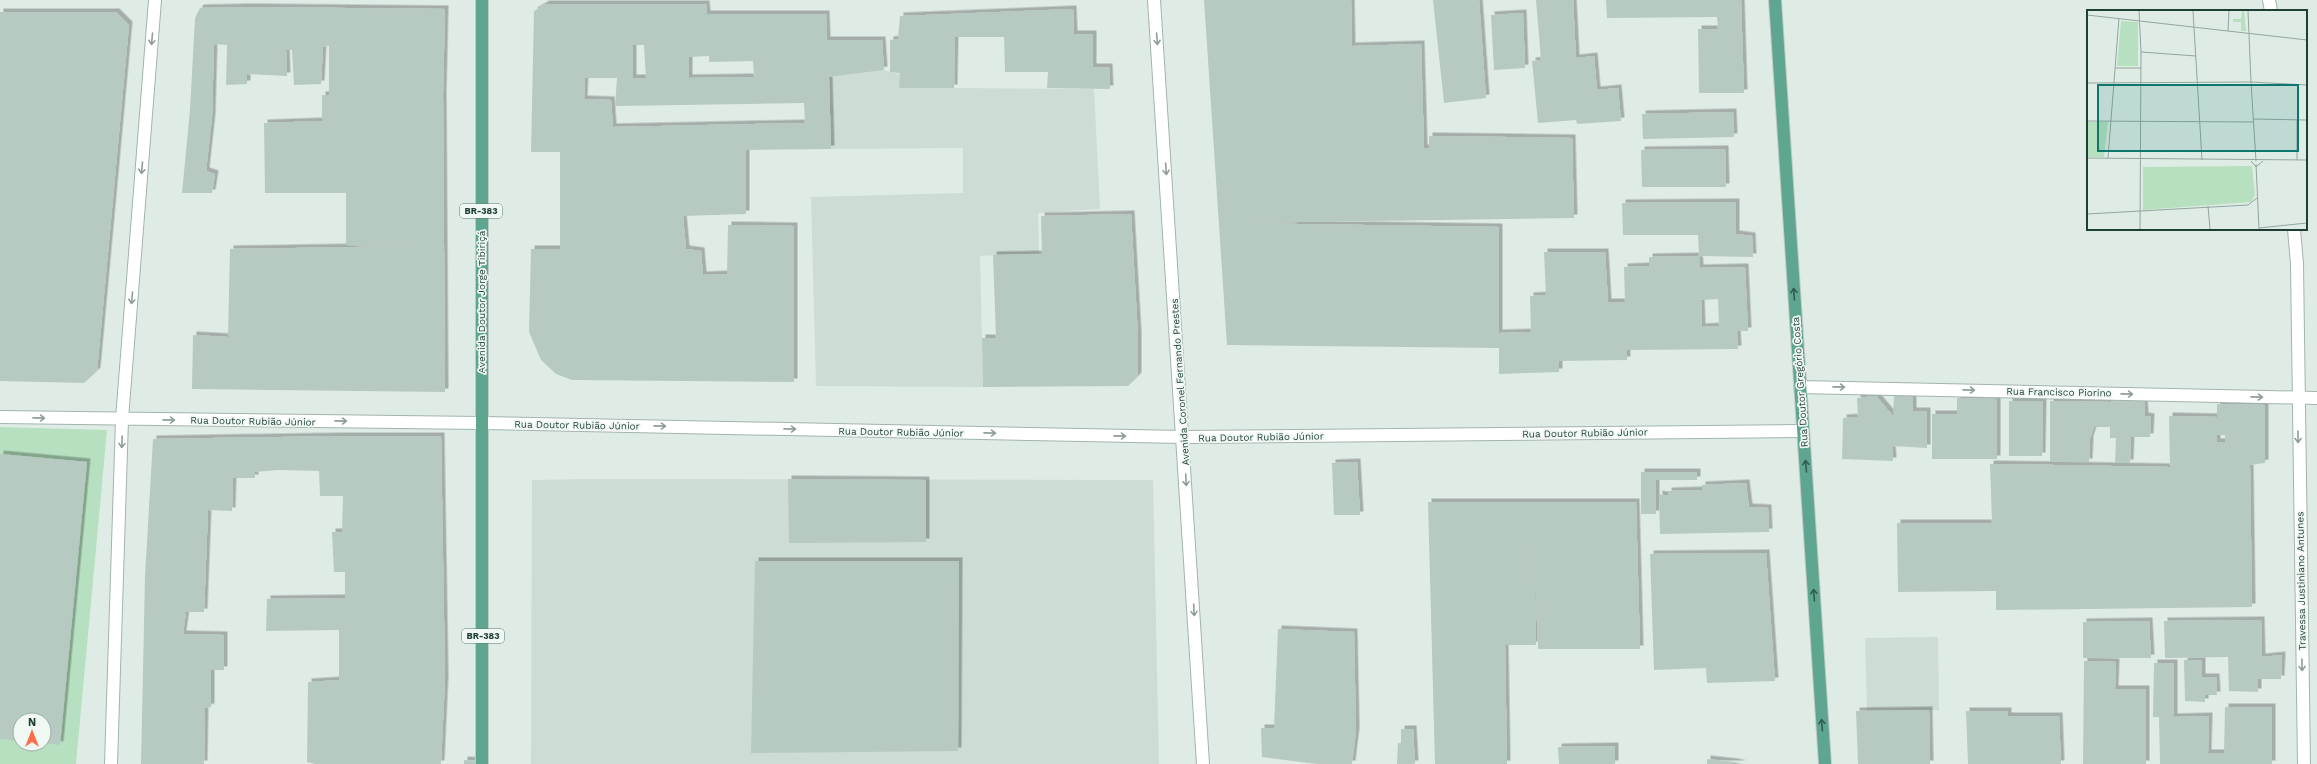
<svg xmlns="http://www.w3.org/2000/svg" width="2317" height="764" viewBox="0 0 2317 764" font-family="'Work Sans',sans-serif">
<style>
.built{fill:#cddcd5}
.green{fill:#b6e0bf;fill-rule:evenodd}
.building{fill:#b7cac1;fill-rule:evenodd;filter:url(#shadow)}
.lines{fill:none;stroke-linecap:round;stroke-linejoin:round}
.minor-casing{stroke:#a2b4ad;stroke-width:14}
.major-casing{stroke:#c0c9c6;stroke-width:14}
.minor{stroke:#fff;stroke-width:12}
.major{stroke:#5fa690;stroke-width:12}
.oneway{stroke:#8f9e9a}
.oneway2{stroke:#325d50}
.labels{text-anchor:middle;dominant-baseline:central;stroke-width:3.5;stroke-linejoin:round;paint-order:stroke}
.shield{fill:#f0f8f4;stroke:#5e766e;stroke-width:1}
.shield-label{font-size:9px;font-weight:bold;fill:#1f3e34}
.street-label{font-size:10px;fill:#1f3e34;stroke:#f0f8f4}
.inset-road{fill:none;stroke:#92a69f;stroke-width:1}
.view{fill:#0f766e;fill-opacity:0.15;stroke:#0f766e;stroke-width:2}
.inset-edge{fill:none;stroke:#1f3e34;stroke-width:2}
</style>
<defs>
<filter id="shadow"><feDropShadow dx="3.5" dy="-3.5" stdDeviation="0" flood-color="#0004"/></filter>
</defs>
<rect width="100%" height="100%" fill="#dfece6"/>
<path class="built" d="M884,70L954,88L1094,89L1100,209L1038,213L1039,253L980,256L983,387L816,386L811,197L963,193V148L831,149L829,77Z
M592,479L1153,480L1159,764H531L532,480Z
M1938,637L1939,710L1867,711L1865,638Z"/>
<path class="green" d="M0,427L107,430L76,764H0ZM20,720H44V744H20Z"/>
<path class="building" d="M1204,0H1351L1352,46L1421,44L1424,148H1429V136L1572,138L1574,218L1235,223L1499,227V333L1531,332L1530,296L1546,295L1544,252H1605L1608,302H1625L1624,267L1649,266V257L1699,256L1700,268L1745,267L1748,331H1737L1738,349L1627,350V360L1559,361V372L1499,374V348L1227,345ZM1718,299L1719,326L1702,327L1701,300Z
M1433,0H1479L1486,98L1444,103Z
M1536,0H1573L1576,58L1594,56L1597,90L1618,88L1621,121L1577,124L1576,120L1538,123L1532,61L1541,60Z
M1606,0H1741L1744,93H1699L1698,29H1718L1717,17L1607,18Z
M546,4H706L707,14H826L827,40H882L884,70L829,77L831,149L746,150V214L683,216L686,249L701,251L703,275L727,274L728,225L794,226V382L572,380L556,374L541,360L529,332L531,249H560V152H531L534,11ZM633,45H644L646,78H633ZM709,56V62L753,61L754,77L689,78V57ZM585,78H617L615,106L804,103L805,123L613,127L611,100L584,99Z
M248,7L445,9L443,94L445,392L192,389L193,335L228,337L230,249L415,246L346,245V193H265L264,123L322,121V95H329V46L323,47L321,84L294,85L292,50H286L287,76L247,74V84L226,85L227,45L214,44L212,117L206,171L215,174L212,193H182L190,110L195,18L200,8Z
M1073,9L1074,34H1093V67H1109L1110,89L1047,88L1048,72H1005L1004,37H955L954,88H899L900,73L890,72V40L898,39L900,16Z
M0,12H116L129,25L97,371L84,383L0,381Z
M1523,13L1525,68L1494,70L1491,15Z
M1733,112L1734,137L1643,139L1642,114Z
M1725,149L1726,187H1642L1641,150Z
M1736,202V234L1752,236L1753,257L1699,256L1698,235H1623L1622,203Z
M1131,214L1138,336V376L1128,386L983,387L982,338H996L993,255L1042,254L1041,216Z
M1876,396L1893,416L1894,396L1913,397V411H1927V448L1892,446L1893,461L1842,459L1843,418L1858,417L1857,398Z
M1957,398L1997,399V459H1932V414H1957Z
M2111,399L2144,400L2145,416L2151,417L2150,437H2131L2130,463H2115L2116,438H2110V427H2094L2090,439L2089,462H2050V401L2111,402Z
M2009,401H2043L2042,456H2009Z
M2217,404L2265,405V463L2250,465L2252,607L1996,610V591L1898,592L1897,523H1992L1990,464L2170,467L2169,416L2217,417ZM2217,435H2225V442H2217Z
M343,436H441L445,679L441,764H315L307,762L308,682L339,680V630L266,631L267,599L345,598V572H334L332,532H342L343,496H320L319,471L279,470L255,472V478H233L232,511L208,510L204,612H186L183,634L224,635V670H211V707L205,708L204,764H141L145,576L153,439Z
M0,454L87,462L60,745L44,743V720H20V741L0,739Z
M1357,462L1360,515H1334L1332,463Z
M1641,472H1697V480H1656V514H1641Z
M788,479L926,480V542L789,543Z
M1746,483L1749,507L1768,508L1769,532L1660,534L1659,494L1668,496V491L1702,490V485Z
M1428,502H1636L1640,649H1538L1534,541L1536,645H1505L1507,764H1435Z
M1766,553L1775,681L1707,683L1706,668L1654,670L1650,554Z
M755,561H959L958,751L751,753Z
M2261,620L2262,657L2282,655L2281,679H2258V692L2229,691L2228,657L2165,658L2164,621Z
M2149,621L2151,658H2083V622Z
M1278,629L1354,632L1356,731L1352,764H1317L1262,757L1261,728H1274Z
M2184,660H2202V677H2216L2217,695H2205V702L2185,701Z
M2084,661L2116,662L2115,689H2146V764H2083Z
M2154,663H2174V717L2209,716L2208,753H2224L2225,707H2272V764H2160L2159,717H2153Z
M1929,710L1930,764H1858L1856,711Z
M1966,711H2008V716H2059L2061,764H1968Z
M1401,729H1413L1415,764H1397L1398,743H1401Z
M1615,746V764H1559L1558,747Z
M1707,759L1735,762L1743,764H1707Z
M464,760L482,761V764H464Z"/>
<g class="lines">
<g class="minor-casing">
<path id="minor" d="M1154,0L1203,764
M2269,0L2271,11
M2294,229L2297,264L2304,764
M1800,387L2317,398
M0,417L481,423L1184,437L1802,431
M111,764L122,419L155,0"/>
</g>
<g class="major-casing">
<path id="major" d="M482,0V764
M1775,0L1825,764"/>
</g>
<use href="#minor" class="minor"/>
<use href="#major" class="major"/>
</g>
<defs><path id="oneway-shaft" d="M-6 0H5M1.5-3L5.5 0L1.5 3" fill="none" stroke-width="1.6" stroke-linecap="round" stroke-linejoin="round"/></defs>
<g class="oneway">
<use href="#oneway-shaft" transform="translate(152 39) rotate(95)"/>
<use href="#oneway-shaft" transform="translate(1157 39) rotate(86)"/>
<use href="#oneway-shaft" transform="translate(142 168) rotate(95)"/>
<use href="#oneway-shaft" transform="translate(1166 169) rotate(86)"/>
<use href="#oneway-shaft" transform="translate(132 298) rotate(95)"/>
<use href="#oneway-shaft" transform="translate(1839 387) rotate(1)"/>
<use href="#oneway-shaft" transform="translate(1969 390) rotate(1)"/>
<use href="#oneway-shaft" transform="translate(2127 394) rotate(1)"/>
<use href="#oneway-shaft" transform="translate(2257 397) rotate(1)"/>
<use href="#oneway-shaft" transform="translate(39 418) rotate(1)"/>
<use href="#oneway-shaft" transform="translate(169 420) rotate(1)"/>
<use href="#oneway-shaft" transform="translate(341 421) rotate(1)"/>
<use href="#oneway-shaft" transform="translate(660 426) rotate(1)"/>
<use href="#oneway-shaft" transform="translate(790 429) rotate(1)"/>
<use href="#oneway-shaft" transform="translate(990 433) rotate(1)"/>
<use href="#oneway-shaft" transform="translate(1120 436) rotate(1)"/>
<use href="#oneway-shaft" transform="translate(2298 437) rotate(89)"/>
<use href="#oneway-shaft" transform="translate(122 442) rotate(92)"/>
<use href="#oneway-shaft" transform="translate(1186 480) rotate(87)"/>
<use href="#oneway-shaft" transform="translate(1194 610) rotate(87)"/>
<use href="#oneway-shaft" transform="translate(2302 665) rotate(89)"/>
</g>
<g class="oneway2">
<use href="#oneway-shaft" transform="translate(1794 294) rotate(-94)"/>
<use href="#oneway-shaft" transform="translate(1806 466) rotate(-95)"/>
<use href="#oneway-shaft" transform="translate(1814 595) rotate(-94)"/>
<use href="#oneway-shaft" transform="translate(1822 725) rotate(-94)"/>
</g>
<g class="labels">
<g class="shield">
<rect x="460" y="204" width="42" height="14" rx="3"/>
<rect x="462" y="629" width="42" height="14" rx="3"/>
</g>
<g class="shield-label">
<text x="481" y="211">BR-383</text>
<text x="483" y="636">BR-383</text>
</g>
<g class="street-label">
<text transform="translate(481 302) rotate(-90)">Avenida Doutor Jorge Tibiriçá</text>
<text transform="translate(1180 382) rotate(-94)">Avenida Coronel Fernando Prestes</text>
<text transform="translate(1800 382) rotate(-94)">Rua Doutor Gregório Costa</text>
<text transform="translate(2059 392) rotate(1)">Rua Francisco Piorino</text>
<text transform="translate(253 421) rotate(1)">Rua Doutor Rubião Júnior</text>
<text transform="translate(577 425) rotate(1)">Rua Doutor Rubião Júnior</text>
<text transform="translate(901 432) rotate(1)">Rua Doutor Rubião Júnior</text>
<text transform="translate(1585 433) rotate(-1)">Rua Doutor Rubião Júnior</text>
<text transform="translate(1261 437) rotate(-1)">Rua Doutor Rubião Júnior</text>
<text transform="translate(2301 581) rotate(-91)">Travessa Justiniano Antunes</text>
</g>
</g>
<g transform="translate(2087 10)">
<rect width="220" height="220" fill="#dfece6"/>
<path d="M155,1H157L159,21H154V12H146V9H154ZM34,11L51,12V56H30ZM0,112H21L17,147H0ZM165,156L168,185L164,192L56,200V157Z" fill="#b6e0bf"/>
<path class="inset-road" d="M52,1L54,42L53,219M106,1L115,150M161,1L164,72L220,75M0,5L220,30M141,21L142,1M54,42L109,46M28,58H54M0,73L164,72L169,151M167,109L220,110M210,110V150M0,111L167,112M0,148L220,150M21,148L32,8M164,151L169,157L176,151M169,154L172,219M121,196L123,219M0,204L161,195L170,188M172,218L220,213"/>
<path class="view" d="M11,75H211V141H11Z"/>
<rect width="220" height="220" class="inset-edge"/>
</g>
<g transform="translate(32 732)"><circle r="19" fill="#f0f8f4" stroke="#9caea7"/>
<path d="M0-3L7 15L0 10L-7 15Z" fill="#ff6e4a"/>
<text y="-6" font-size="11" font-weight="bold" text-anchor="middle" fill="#1f3e34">N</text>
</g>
</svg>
